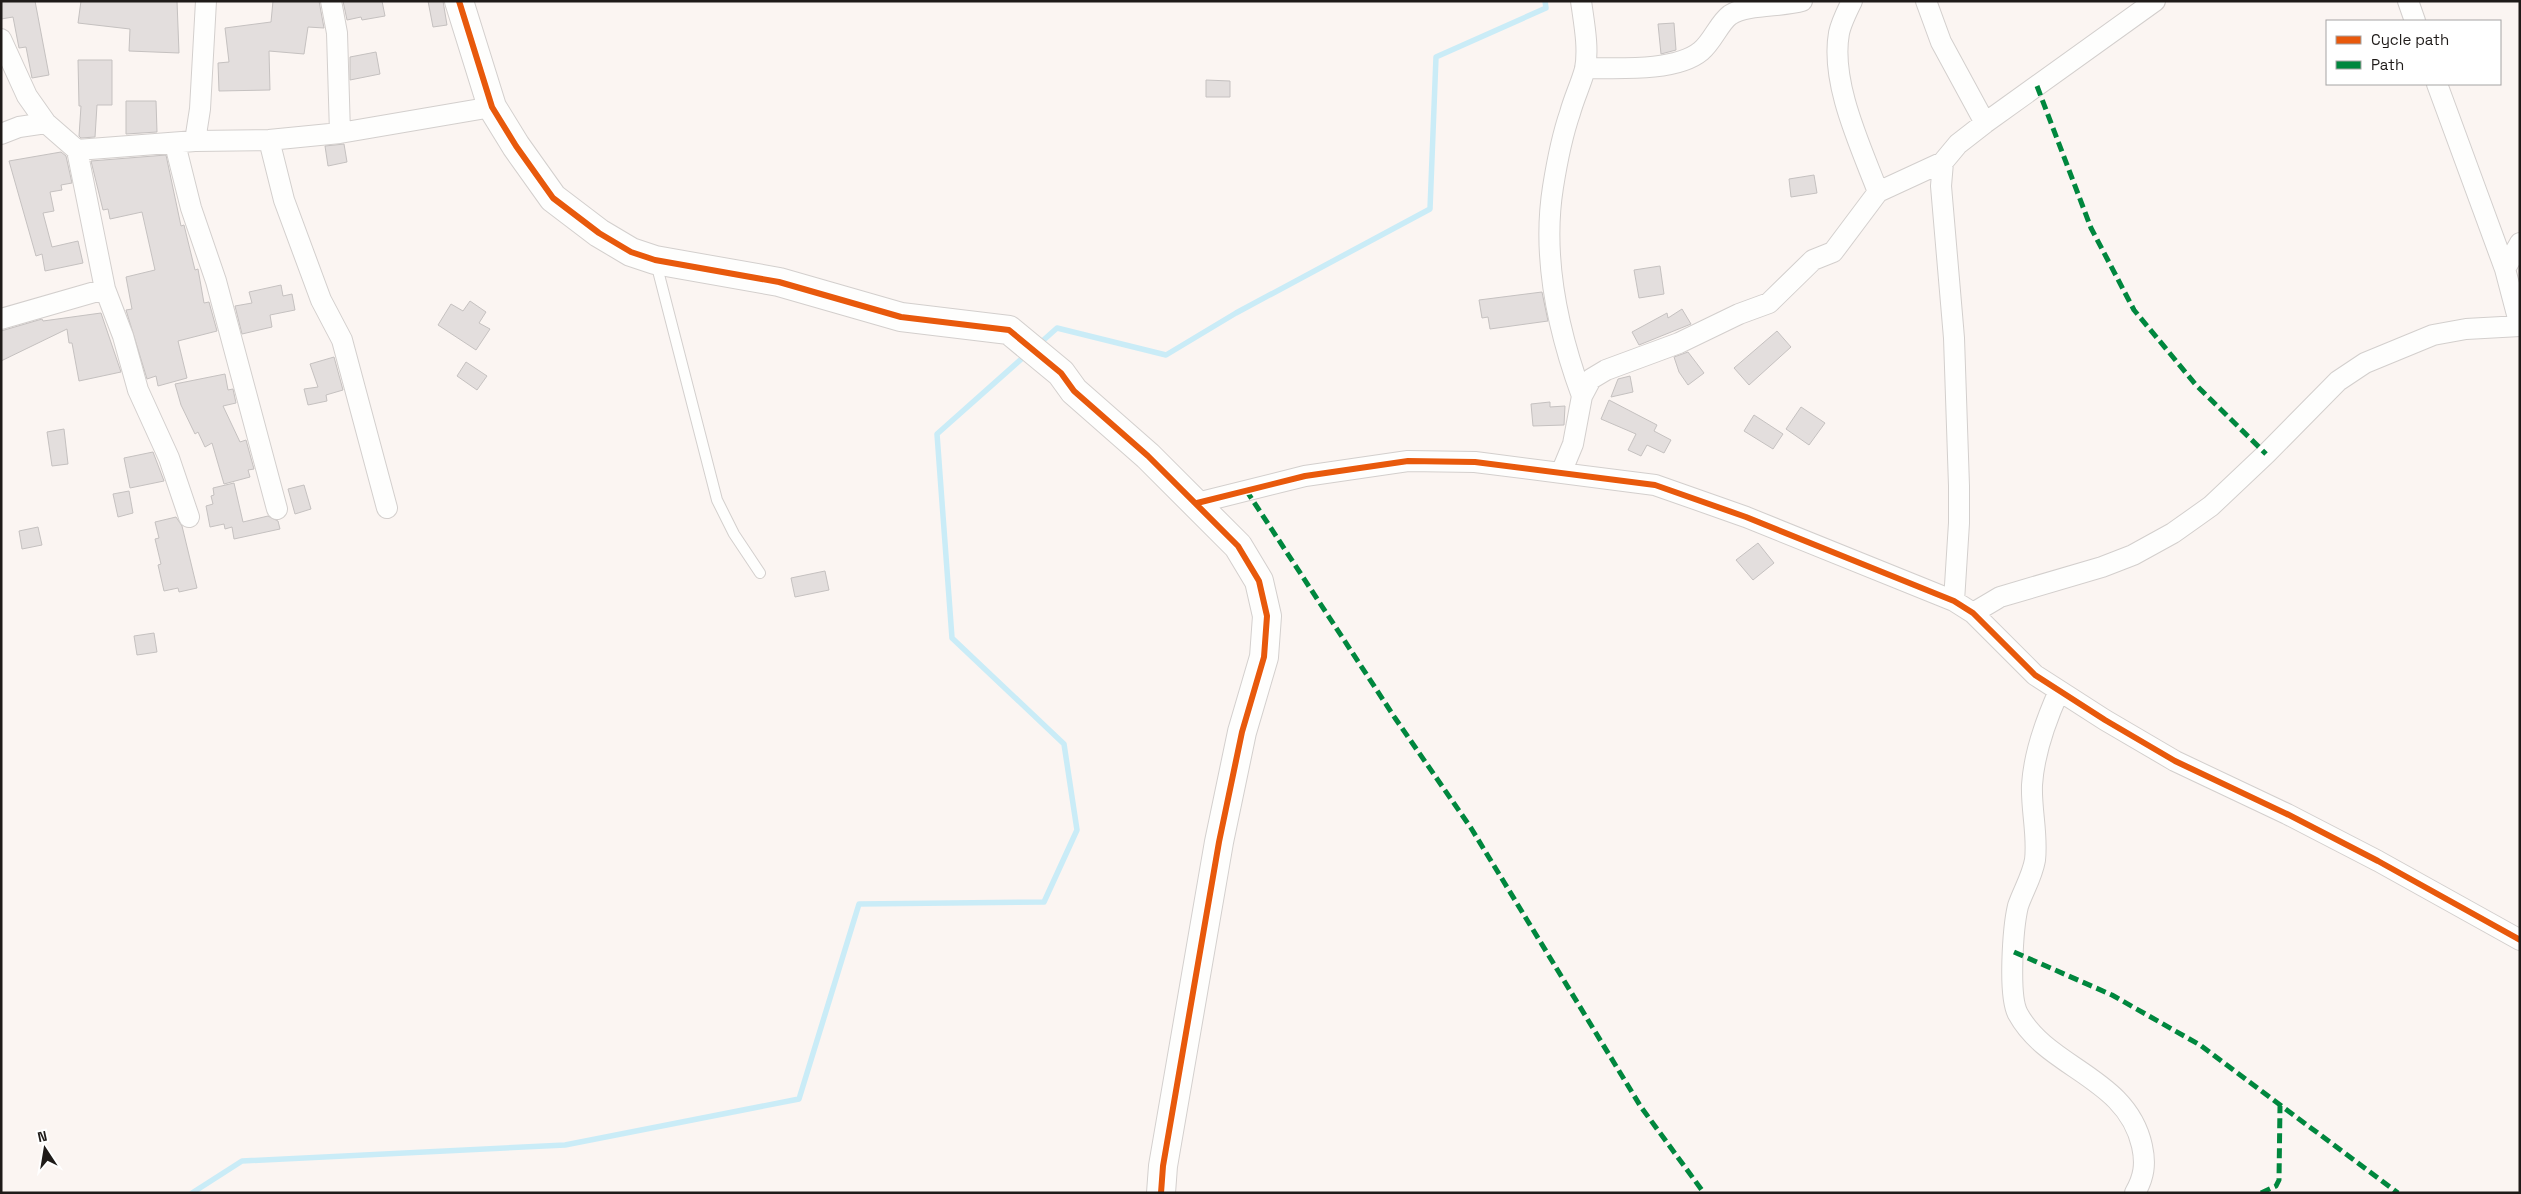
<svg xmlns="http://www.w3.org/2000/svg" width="2521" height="1194" viewBox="0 0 2521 1194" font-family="'Space Grotesk',sans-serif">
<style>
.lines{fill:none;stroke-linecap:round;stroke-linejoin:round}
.stream{stroke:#caecf7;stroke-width:5.5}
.building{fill:#e3dedd;stroke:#c5c1c0}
.lane-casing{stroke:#d3cfcd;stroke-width:12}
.street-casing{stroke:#d3cfcd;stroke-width:22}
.secondary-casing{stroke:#d3cfcd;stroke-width:30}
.lane{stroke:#fefefd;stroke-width:10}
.street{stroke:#fefefd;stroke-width:20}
.secondary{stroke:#fefefd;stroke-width:28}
.quiet{stroke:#00873e;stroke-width:5;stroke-dasharray:10 5;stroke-linecap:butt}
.cycleway-casing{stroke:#fff;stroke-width:9}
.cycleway{stroke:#e8590c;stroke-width:6}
</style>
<rect width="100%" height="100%" fill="#fbf5f2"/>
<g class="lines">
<path class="stream" d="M1038,345L1057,328L1166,355L1236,313L1430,209L1436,57L1546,8L1545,1
M192,1193L242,1161L565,1145L799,1099L859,904L1044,902L1077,830L1064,744L952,638L937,434L1027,354"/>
</g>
<path class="building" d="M1,1H35L49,75L32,78L26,47L19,48L13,17L1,19Z
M81,1H177L179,53L129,51L130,29L78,23Z
M273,1H319L324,28L308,27L304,54L269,51L270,90L219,91L218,63L229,62L225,28L271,22Z
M343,1H382L385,16L362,20L361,17L347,20Z
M428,1H443L447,25L433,27Z
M1674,23L1676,50L1661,54L1658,24Z
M376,52L380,74L350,80V57Z
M78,60H112V105H97L95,137L81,138L79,136L81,106H79Z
M1206,80L1230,81V97H1206Z
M126,101H156L157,132L126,134Z
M344,144L347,162L328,166L325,146Z
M61,152L66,156L72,183L61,185L62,190L50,192L54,211L43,213L52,247L78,241L83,263L45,271L42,254L36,256L9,161Z
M166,155L181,226L184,225L195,270L198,269L204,303L209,302L217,331L178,341L187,378L158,386L156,376L147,379L126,310L132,309L126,277L155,270L142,212L110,219L108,209L103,210L91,161Z
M1814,175L1817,193L1791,197L1789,179Z
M1660,266L1664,294L1639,298L1634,270Z
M281,285L283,296L292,294L295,310L270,315L272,327L242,334L235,306L252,303L249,292Z
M1542,292L1548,321L1490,329L1488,317L1482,318L1479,300Z
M470,301L486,312L479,323L490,329L476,350L438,325L451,304L463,311Z
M1682,309L1691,324L1639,345L1632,332L1667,313L1668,318Z
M101,313L121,372L79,381L72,343H69L67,329L1,361V331L42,319L43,321Z
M1777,331L1791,347L1749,385L1734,368Z
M1688,352L1704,373L1688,385L1679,372L1674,357Z
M334,357L343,390L326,395L327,401L308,405L304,389L318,387L310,364Z
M466,362L487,376L477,390L457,376Z
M225,374L228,390L233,389L236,403L223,406L240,442L246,440L254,469L248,470L250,477L224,484L212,443L205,447L198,432L195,434L181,405L175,384Z
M1630,376L1633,392L1611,397L1618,379Z
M1609,400L1657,425L1654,431L1671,440L1664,453L1647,445L1641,456L1628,450L1636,434L1601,419Z
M1550,402V407L1565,406L1564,425L1533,426L1531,404Z
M1801,407L1825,423L1809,445L1786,429Z
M1754,415L1783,434L1773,449L1744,431Z
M64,429L68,464L52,466L47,432Z
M153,452L164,481L130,488L124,458Z
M234,483L243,522L268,516L278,521L280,529L234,539L232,527L225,529L224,524L210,527L206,506L213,504L211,496L214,495L213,488Z
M304,485L311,509L295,514L288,489Z
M129,491L133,513L118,517L113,494Z
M176,517L182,526L197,588L179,592L178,588L164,591L158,565L161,564L155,539L159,538L155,522Z
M38,527L42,545L22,549L19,531Z
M1758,543L1774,563L1753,580L1736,560Z
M825,571L829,590L795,597L791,578Z
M154,633L157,652L137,655L134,636Z"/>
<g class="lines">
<g class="lane-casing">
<path id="lane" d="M656,263L717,500L734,534L760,573"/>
</g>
<g class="street-casing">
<path id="street" d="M331,1L337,33L340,133
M1581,1C1584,23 1589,48 1585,69C1581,84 1574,98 1570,113C1562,136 1557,162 1553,187C1542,256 1558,331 1582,396
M1852,1C1847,11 1841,23 1839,33C1830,83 1861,147 1878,192
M1926,1L1941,42L1985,123
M2408,1L2415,21
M1,39L27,96L46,123
M1585,68C1617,68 1676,72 1701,51C1713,41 1719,23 1730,15C1747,4 1782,7 1802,1
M2437,84L2505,269L2520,326
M1,134L19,127L46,123L77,150L195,141L269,140L340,133L492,107
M269,140L284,200L321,300L342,340L387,508
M195,141L200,109L206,1
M175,144L191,208L216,281L277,509
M77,150L105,289L123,336L138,390L169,458L189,517
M2505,269L2520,243
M1,319L105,289
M1561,473L1573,444L1582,396L1591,379L1606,370L1679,343L1739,314L1769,303L1813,260L1833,252L1878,192L1943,162
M1197,503L1305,476L1408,461L1475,462L1655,485L1746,517L1954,601L1973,613L2035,675L2105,720L2175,761L2287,814L2378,861L2520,940
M1954,601L1959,523V486L1954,338L1941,186L1943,162L1958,144L1985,123L2155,1
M1973,613L2000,597L2102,567L2133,555L2173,533L2211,506L2266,454L2338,381L2365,363L2433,335L2466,329L2520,326
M2059,691C2046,720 2034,752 2032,785C2031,810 2038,835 2035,860C2032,877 2023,891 2018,906C2013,927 2008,996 2018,1014C2048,1069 2127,1077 2142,1146C2146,1164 2144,1177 2135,1193"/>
</g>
<g class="secondary-casing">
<path id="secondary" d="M459,1L492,107L516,146L553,198L599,233L631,252L655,260L779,282L901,317L1009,330L1061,373L1074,391L1148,456L1238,546L1259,581L1267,616L1264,657L1242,732L1219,842L1163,1166L1161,1193"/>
</g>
<use href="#lane" class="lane"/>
<use href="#street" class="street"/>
<use href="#secondary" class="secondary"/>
<path class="quiet" d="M2037,86L2091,228L2134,310L2196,385L2266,454
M1246,490L1395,718L1471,828L1641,1107L1704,1193
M2014,952L2112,995L2200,1045L2398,1193
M2261,1193L2276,1186L2279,1180L2280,1106"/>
<g class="cycleway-casing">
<path id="cycleway" d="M459,1L492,107L516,146L553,198L599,233L631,252L655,260L779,282L901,317L1009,330L1061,373L1074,391L1148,456L1238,546L1259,581L1267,616L1264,657L1242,732L1219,842L1163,1166L1161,1193
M1197,503L1305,476L1408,461L1475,462L1655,485L1746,517L1954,601L1973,613L2035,675L2105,720L2175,761L2287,814L2378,861L2520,940"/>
</g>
<use href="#cycleway" class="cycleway"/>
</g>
<rect width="2521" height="1194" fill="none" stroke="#1f1b19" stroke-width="5"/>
<rect x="2326" y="20" width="175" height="65" fill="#ffffff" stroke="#a5a4a3"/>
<rect x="2336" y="36" width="25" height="8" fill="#e8590c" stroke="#a5a4a3"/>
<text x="2371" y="45" font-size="15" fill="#1f1b19">Cycle path</text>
<rect x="2336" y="61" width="25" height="8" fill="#00873e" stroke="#a5a4a3"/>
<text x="2371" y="70" font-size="15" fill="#1f1b19">Path</text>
<g transform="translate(45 1149) rotate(348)" stroke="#ffffff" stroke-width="4" paint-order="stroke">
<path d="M0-4L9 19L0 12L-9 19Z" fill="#1f1b19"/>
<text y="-8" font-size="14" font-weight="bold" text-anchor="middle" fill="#1f1b19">N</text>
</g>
</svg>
